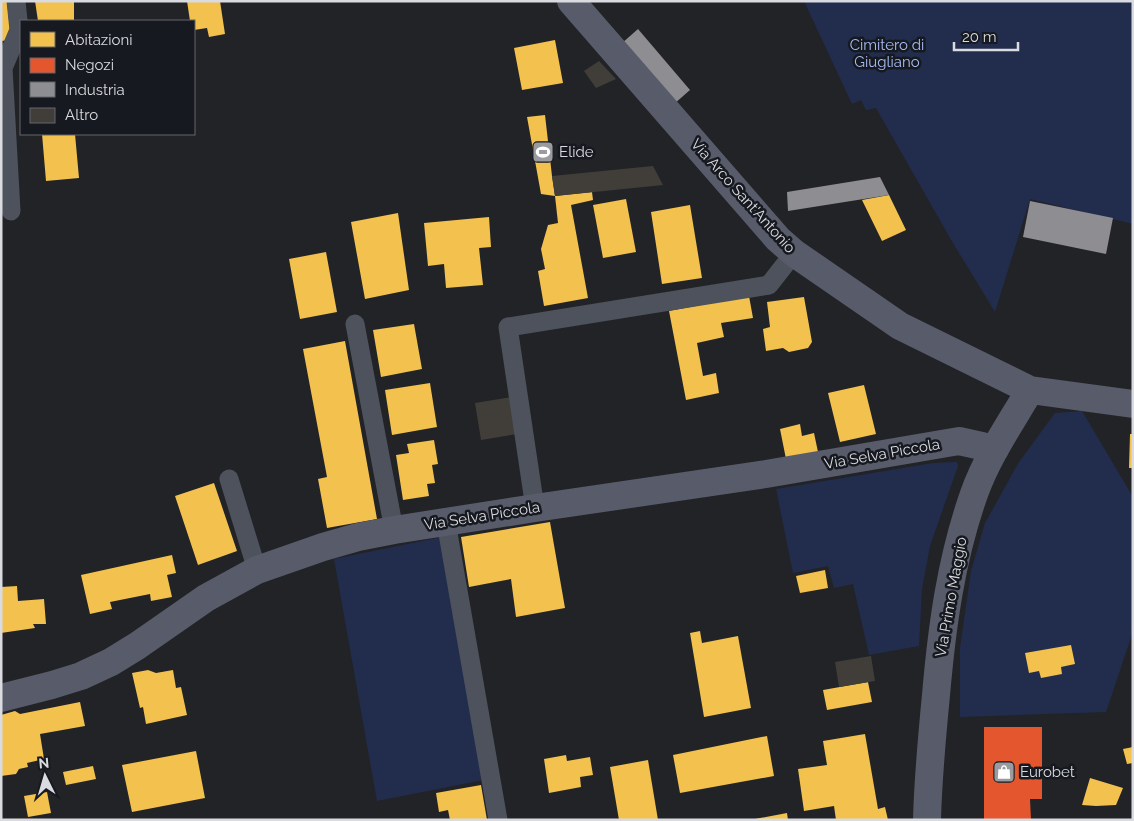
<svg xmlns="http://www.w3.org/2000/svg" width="1134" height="821" viewBox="0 0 1134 821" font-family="Raleway,sans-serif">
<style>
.green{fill:#222d4e}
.homes{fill:#f2c14e}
.shops{fill:#e4572e}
.industry{fill:#8d8d92}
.building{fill:#413e3a}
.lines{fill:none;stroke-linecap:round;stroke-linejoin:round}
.street{stroke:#4d525d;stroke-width:19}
.secondary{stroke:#585c6a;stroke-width:28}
.labels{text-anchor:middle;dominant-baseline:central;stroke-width:5;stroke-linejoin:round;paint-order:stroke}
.park-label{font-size:15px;fill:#a6bcf6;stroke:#16191f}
.poi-label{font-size:15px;fill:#dadbe0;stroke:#16191f;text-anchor:start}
.street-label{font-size:15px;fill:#dadbe0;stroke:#16191f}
</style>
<rect width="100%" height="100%" fill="#222326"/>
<path class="green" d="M804,1H1133V224L1030,199L995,312L950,238L876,108L866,110L861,100L852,104Z
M1082,411L1133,497V631L1106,712L960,717V648L971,571L985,523L1019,462L1055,413Z
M957,462L958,466L930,546L922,589L919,646L869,655L853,584L834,588L828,566L793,573L776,489L933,463Z
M442,537L483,780L377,801L334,559Z"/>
<path class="homes" d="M1,1H7L11,40L1,41Z
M35,1H74V21H38Z
M187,1H220L225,34L209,37L207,28L194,30V21H190Z
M555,40L563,83L522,90L514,48Z
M545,115L552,176L555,196L541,194L527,117Z
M42,134H75L79,178L46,181Z
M592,192L593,200L571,205L588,298L544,306L538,271L545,269L541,249L548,225L558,223L555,196Z
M889,195L906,230L882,241L862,200Z
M626,199L636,252L603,258L593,205Z
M690,205L702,278L662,284L651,212Z
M398,213L409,290L365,299L351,222Z
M489,217L491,247L479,248L483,285L446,288L444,264L428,266L424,223Z
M326,252L337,312L300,319L289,259Z
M749,296L753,318L721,323L724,337L697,343L703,376L716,373L719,393L686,400L669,311Z
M804,297L812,342L808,348L789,352L783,348L766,351L763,329L770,327L767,302Z
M414,324L422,369L381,377L373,330Z
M345,341L377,519L327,528L318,479L327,477L303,349Z
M430,383L437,427L392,435L385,390Z
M864,385L876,434L840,442L828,393Z
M800,424L802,436L814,433L818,452L786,459L780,429Z
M1130,434H1133V468H1129Z
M434,440L438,464L432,465L435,483L427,484L429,496L403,500L396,455L409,453L407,444Z
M214,483L237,551L198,565L175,496Z
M550,522L565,608L516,617L511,579L469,587L461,537Z
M172,555L176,573L167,575L172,597L151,601L150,594L110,602L112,609L90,614L81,575Z
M825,570L828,588L800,593L796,576Z
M17,586L18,601L44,599L46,624H33L35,628L1,633V587Z
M700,631L702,643L738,636L751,708L704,717L690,633Z
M1071,645L1075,664L1061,667L1062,674L1041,678L1039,671L1029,673L1025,653Z
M148,670L156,673L173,670L176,688L181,687L187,715L146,724L143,707L140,708L132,673Z
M868,682L872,702L827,710L823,690Z
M80,702L85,726L40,734L44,759L27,763L28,767L19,769L16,774L1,776V715L15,711L20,714Z
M865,734L878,809L885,807L888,820H836L834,806L804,811L798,769L827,765L823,741Z
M767,736L774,776L680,793L673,755Z
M1133,747V763L1127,764L1123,749Z
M196,751L205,798L132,812L122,765Z
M566,755L567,761L590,757L593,775L580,777L581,787L549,793L544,759Z
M648,760L658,820H619L610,767Z
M93,766L96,779L66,785L63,772Z
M1090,778L1123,788L1116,805L1096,806L1082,805Z
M481,785L487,820H450L448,810L439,812L436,793Z
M47,792L51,813L28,817L24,796Z
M787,813L788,820H755V819Z"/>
<path class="shops" d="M984,727H1042V799H1030L1031,820H984Z"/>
<path class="industry" d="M638,29L690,90L674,104L621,44Z
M880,177L889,195L788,211L787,192Z
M1030,201L1113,218L1106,254L1023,237Z"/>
<path class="building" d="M599,61L616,79L596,88L584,71Z
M653,166L663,185L555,196L552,176Z
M512,397L517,434L481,440L475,403Z
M871,656L875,681L839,687L835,662Z"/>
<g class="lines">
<path class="street" d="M11,211L3,68L19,30L16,1
M355,324L394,530
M229,479L257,570
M535,508L508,327L769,285L794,253
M446,522L498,820"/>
<path class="secondary" d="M571,1L778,239L794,253L900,326L1030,390L1133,404
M1,698L52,685L81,676L111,662L137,646L206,598L257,570L323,547L358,537L394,530L535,508L766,474L959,441L995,449
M927,820C928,778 932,736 936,695C942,626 951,559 974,494C987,457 1010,424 1030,390"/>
</g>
<defs>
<g id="stadium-square" transform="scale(1.125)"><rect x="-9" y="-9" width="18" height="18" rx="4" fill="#9a9b9f" stroke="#16191f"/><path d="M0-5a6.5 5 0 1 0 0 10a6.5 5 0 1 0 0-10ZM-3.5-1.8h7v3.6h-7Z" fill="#fff"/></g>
<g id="shop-square" transform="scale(1.125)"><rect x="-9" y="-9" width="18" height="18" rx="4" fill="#9a9b9f" stroke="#16191f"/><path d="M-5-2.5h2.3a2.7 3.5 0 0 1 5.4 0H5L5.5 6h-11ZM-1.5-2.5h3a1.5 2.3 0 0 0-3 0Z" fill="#fff"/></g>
</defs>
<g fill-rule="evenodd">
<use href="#stadium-square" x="543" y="152"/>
<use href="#shop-square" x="1004" y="772"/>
</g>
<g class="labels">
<g class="park-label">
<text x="887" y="45">Cimitero di<tspan x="887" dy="17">Giugliano</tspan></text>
</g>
<g class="poi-label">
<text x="559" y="152">Elide</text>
<text x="1020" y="772">Eurobet</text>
</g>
<g class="street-label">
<text transform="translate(743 196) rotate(48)">Via Arco Sant'Antonio</text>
<text transform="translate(882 454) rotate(-10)">Via Selva Piccola</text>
<text transform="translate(482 516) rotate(-9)">Via Selva Piccola</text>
<text transform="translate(951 597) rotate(-80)">Via Primo Maggio</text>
</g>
</g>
<rect width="1134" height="821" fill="none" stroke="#dadbe0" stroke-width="5"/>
<rect x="20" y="20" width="175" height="115" fill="#16191f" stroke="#64676c"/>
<rect x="30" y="32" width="25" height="15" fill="#f2c14e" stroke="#64676c"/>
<text x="65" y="45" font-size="15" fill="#dadbe0">Abitazioni</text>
<rect x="30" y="58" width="25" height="15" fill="#e4572e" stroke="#64676c"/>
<text x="65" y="70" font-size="15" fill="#dadbe0">Negozi</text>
<rect x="30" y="82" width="25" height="15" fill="#8d8d92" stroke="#64676c"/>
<text x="65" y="95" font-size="15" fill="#dadbe0">Industria</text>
<rect x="30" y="108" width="25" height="15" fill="#413e3a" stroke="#64676c"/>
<text x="65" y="120" font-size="15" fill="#dadbe0">Altro</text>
<g transform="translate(45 776) rotate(355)" stroke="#16191f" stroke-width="4" paint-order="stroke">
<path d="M0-4L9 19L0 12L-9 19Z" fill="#dadbe0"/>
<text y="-8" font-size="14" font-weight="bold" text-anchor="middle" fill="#dadbe0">N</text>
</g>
<path d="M954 42v8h64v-8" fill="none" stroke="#dadbe0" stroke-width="2.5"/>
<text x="962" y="42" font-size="15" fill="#dadbe0" stroke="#16191f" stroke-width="4" paint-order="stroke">20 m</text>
</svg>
